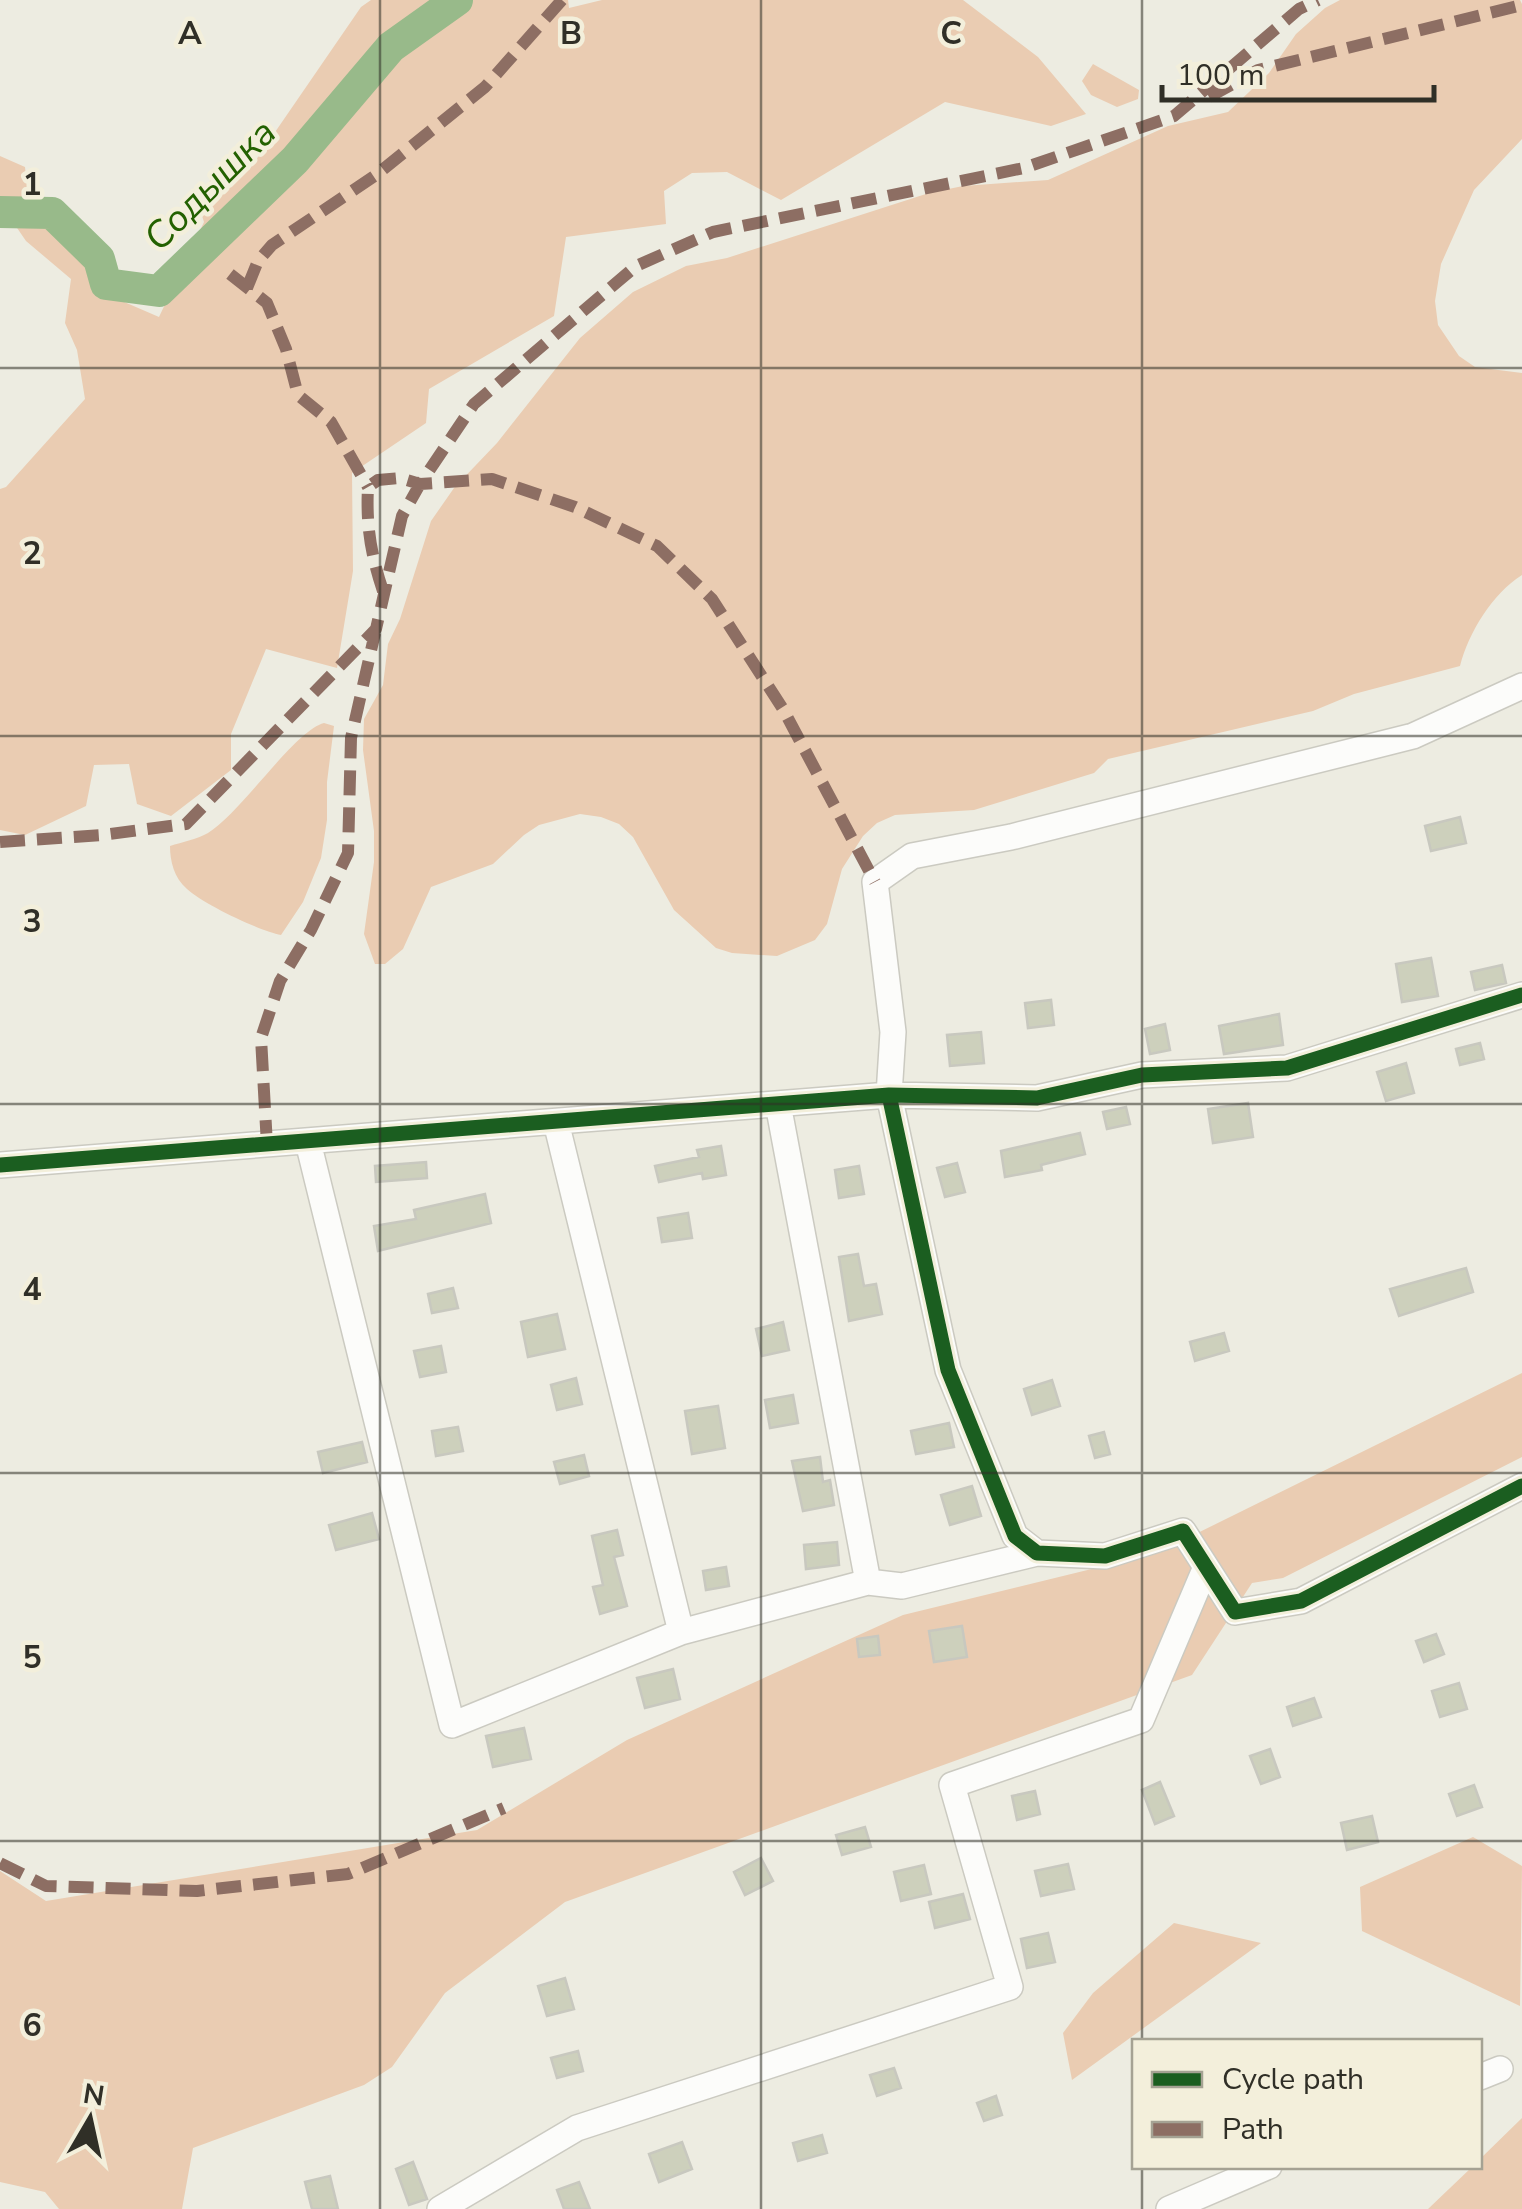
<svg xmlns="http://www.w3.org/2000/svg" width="1522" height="2209" viewBox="0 0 1522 2209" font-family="'Nunito Sans',sans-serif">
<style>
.green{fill:#eaccb2}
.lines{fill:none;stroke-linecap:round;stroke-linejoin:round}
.river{stroke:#98ba8a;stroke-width:32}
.building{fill:#cdd0bc;stroke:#c8c8bf;stroke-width:2.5}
.minor-casing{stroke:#cbcac1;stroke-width:28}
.minor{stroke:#fcfcfa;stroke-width:25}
.quiet{stroke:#8d6e63;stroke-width:12;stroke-dasharray:25 12;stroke-linecap:butt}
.cycleway-casing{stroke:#f3efdb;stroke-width:21}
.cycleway{stroke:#1b5e20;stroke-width:15}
.grid{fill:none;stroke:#302f27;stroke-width:2.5;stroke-opacity:0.55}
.labels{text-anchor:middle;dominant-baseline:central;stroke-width:9;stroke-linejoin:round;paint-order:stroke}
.water-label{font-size:38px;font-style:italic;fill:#236100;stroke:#f3efdb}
.grid-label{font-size:32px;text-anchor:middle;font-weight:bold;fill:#302f27;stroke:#f3efdb;stroke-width:9;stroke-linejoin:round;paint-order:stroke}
</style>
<rect width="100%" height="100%" fill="#edece1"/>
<path class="green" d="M371,0H568L569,8L602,0H963L1038,57L1086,114L1051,126L945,102L781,200L727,172L692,173L664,191L666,224L566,237L554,316L429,389L426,423L352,473L353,571L337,668L266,649L231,734V770L171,816L137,804L129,764L94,765L86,806L25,835L0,830V489L6,487L85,399L77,350L65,323L71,279L26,241L0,203V156L25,167L28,195L48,224L86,258L122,301L159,317L204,222L198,203L212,177L249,170L361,7Z
M1340,0H1520L1522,4V139L1474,190L1441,264L1435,301L1438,325L1459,356L1475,367L1522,373V575C1492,594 1469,632 1460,666L1354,694L1313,711L1108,759L1094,773L974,810L895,815L877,823L863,836L842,869L827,924L815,940L777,956L732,953L716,948L674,910L633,837L619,824L601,817L580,814L539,825L524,835L493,864L431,887L403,949L385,964H375L364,934L374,862V831L363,750L364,719L383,685L388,644L400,619L431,521L454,488L497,443L580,338L633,292L686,266L727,258L929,193L963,186L1048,180L1168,126L1228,112L1269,73L1296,34L1325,8Z
M1093,64L1139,90L1138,99L1117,107L1091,95L1082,81Z
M324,723L334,726L327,782V820L321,858L303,902L281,935C260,931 203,904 187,889C174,878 170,861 170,846C182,842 198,839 208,833C242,812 294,731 324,723Z
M1522,1373V1457L1283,1578L1252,1583L1192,1675L565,1902L445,1993L392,2067L364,2085L193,2148L182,2209H59L45,2192L0,2182V1871L46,1901L477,1830L627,1740L903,1615L1157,1553Z
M1473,1837L1522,1866L1520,2006L1362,1931L1360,1887Z
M1174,1923L1261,1943L1072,2080L1063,2033L1093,1993Z
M1522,2118V2209H1428L1472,2167L1480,2166V2159Z"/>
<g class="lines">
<path class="river" d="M0,212L52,213L99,259L106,284L159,291L295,160L391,47L457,0"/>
</g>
<path class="building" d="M1460,817L1466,843L1431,851L1425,826Z
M1431,958L1438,996L1402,1002L1396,964Z
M1502,965L1506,983L1475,990L1471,972Z
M1051,1000L1054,1025L1028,1028L1025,1003Z
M1279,1014L1283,1045L1224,1054L1219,1026Z
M1165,1024L1170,1050L1150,1054L1145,1029Z
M981,1032L984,1063L950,1066L947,1035Z
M1480,1043L1484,1059L1460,1065L1456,1049Z
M1406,1063L1414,1093L1386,1101L1377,1072Z
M1248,1103L1253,1137L1213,1143L1208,1109Z
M1126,1107L1130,1124L1107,1129L1103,1112Z
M1080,1133L1085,1154L1041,1165L1042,1170L1005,1177L1001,1151Z
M721,1146L726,1175L703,1179L702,1173L659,1182L655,1166L699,1157L697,1150Z
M426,1162L427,1178L376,1182L375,1166Z
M957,1163L965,1192L945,1197L937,1168Z
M859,1166L864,1194L839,1198L835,1170Z
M485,1194L491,1223L378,1251L374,1226L416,1219L414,1210Z
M688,1213L692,1238L662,1242L658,1218Z
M858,1254L864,1286L876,1284L882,1314L849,1321L839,1257Z
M1466,1268L1473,1292L1399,1316L1390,1289Z
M453,1288L458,1308L432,1313L428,1294Z
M557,1314L565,1349L528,1357L521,1322Z
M783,1322L789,1350L762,1356L756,1329Z
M1224,1333L1229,1351L1195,1361L1190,1342Z
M441,1346L446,1372L420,1377L414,1351Z
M576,1378L582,1404L557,1410L551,1385Z
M1052,1380L1060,1406L1032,1415L1024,1389Z
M793,1395L798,1423L770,1428L765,1400Z
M718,1406L725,1448L692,1454L685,1411Z
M949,1423L954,1447L916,1454L911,1431Z
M458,1427L463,1451L436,1456L432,1431Z
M1104,1432L1110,1454L1095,1458L1089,1436Z
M362,1442L367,1462L323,1473L318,1452Z
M584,1455L589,1476L560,1484L554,1462Z
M820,1457L823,1482L830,1480L834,1505L803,1511L792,1461Z
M972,1486L981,1516L950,1525L941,1495Z
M372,1513L379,1539L336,1550L329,1525Z
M617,1530L623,1555L614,1557L627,1606L600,1614L593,1587L603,1585L592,1536Z
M837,1542L839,1565L806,1569L804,1545Z
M726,1567L729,1586L706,1590L703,1571Z
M962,1626L967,1657L934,1662L929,1631Z
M1436,1634L1444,1654L1424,1662L1416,1641Z
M878,1636L880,1655L859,1657L857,1639Z
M673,1669L680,1699L645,1708L637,1678Z
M1459,1683L1467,1709L1440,1717L1432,1691Z
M1314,1698L1321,1717L1293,1726L1287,1707Z
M524,1728L531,1759L493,1767L486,1736Z
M1270,1749L1280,1777L1261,1784L1250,1756Z
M1160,1782L1174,1816L1155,1824L1142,1790Z
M1474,1785L1482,1807L1457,1816L1449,1794Z
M1035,1791L1040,1814L1017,1820L1012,1796Z
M1372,1816L1378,1842L1347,1850L1341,1823Z
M865,1827L871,1847L842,1855L836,1835Z
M761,1858L773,1881L745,1895L734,1872Z
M1068,1864L1074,1889L1041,1896L1035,1871Z
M924,1865L931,1894L901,1901L894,1872Z
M963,1894L970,1919L935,1928L929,1902Z
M1048,1933L1055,1962L1027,1968L1021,1939Z
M565,1978L574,2009L547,2016L538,1986Z
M578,2051L583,2071L557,2078L551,2058Z
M894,2068L901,2088L877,2096L870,2075Z
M996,2096L1002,2115L984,2121L977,2103Z
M822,2135L827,2153L798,2161L793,2143Z
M682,2142L692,2169L659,2182L649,2154Z
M413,2162L427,2199L409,2205L396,2169Z
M330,2176L338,2209H312L305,2182Z
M579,2182L590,2209H564L557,2190Z"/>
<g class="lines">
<g class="minor-casing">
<path id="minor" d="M1522,686L1413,736L1011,837L912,856L875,882L893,1032L889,1095L948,1370L1015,1536L1037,1553L1105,1556L1183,1531L1235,1612L1301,1601L1522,1486
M308,1142L452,1725L681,1632L556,1122
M0,1165L889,1095L1037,1098L1142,1075L1287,1068L1522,995
M868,1582L902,1586L1037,1553
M681,1632L868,1582L778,1104
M1480,2077L1500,2069
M440,2209L577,2128L1010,1987L952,1785L1141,1720L1206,1567
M1169,2209L1269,2166"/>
</g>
<use href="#minor" class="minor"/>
<path class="quiet" d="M1209,97L1258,70L1522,5
M230,274L267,303L286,349L298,395L331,422L368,487
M247,288L258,261L272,245L376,175L485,87L562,0
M383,591C371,555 366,526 368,487L378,480L400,478L420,484L492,479L575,507L657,546L712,599L783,709L875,882
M0,842L102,835L186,824L376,629L402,516L420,484L474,404L636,266L713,232L1024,168L1174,116L1299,9L1318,0
M267,1145L261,1038L280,981L311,930L348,853L351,738L375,633
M0,1863L46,1886L197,1891L348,1874L504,1808"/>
<g class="cycleway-casing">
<path id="cycleway" d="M889,1095L948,1370L1015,1536L1037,1553L1105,1556L1183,1531L1235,1612L1301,1601L1522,1486
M0,1165L889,1095L1037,1098L1142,1075L1287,1068L1522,995"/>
</g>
<use href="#cycleway" class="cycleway"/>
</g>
<path class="grid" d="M380,0V2209M761,0V2209M1142,0V2042M0,368H1522M0,736H1522M0,1104H1522M0,1473H1522M0,1841H1522M1142,2166V2209"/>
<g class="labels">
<g class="water-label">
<text transform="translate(210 185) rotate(-45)">Содышка</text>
</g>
</g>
<g class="grid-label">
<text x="190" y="44">A</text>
<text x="571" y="44">B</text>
<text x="951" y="44">C</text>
<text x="32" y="195">1</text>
<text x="32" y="564">2</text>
<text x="32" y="932">3</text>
<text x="32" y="1300">4</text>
<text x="32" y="1668">5</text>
<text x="32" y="2036">6</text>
</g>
<rect x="1132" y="2039" width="350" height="130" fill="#f3efdb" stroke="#a5a293" stroke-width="2.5"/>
<rect x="1152" y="2072" width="50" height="15" fill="#1b5e20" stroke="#a5a293" stroke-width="2.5"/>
<text x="1222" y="2089" font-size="30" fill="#302f27">Cycle path</text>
<rect x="1152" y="2122" width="50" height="15" fill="#8d6e63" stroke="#a5a293" stroke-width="2.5"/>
<text x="1222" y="2139" font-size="30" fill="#302f27">Path</text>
<g transform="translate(90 2119) rotate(9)" stroke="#f3efdb" stroke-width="8" paint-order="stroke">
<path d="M0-8L18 38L0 25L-18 38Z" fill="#302f27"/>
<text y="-15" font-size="28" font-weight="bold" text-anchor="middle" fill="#302f27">N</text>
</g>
<path d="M1162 85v15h272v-15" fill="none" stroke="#302f27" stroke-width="5"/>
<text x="1177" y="85" font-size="30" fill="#302f27" stroke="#f3efdb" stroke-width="8" paint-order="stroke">100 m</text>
</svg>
